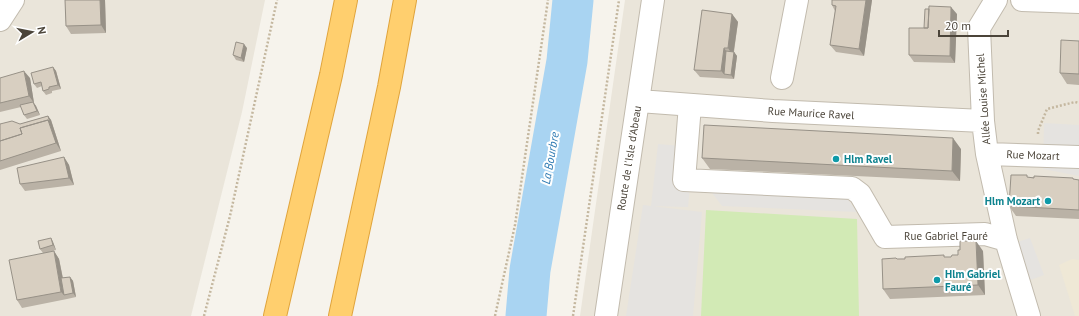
<svg xmlns="http://www.w3.org/2000/svg" width="1079" height="316" viewBox="0 0 1079 316" font-family="'PT Sans',sans-serif">
<style>
.residential{fill:#eae5da}
.education{fill:#efe8d6}
.green{fill:#d2eab5}
.parking{fill:#e5e3e0}
.lines{fill:none;stroke-linecap:round;stroke-linejoin:round}
.river{stroke:#a9d4f2;stroke-width:41}
.minor-casing{stroke:#c2bbae;stroke-width:24}
.highway-casing{stroke:#e0a43c;stroke-width:24}
.path{stroke:#c4b79f;stroke-width:2.5;stroke-dasharray:2 2;stroke-linecap:butt}
.minor{stroke:#fff;stroke-width:22}
.highway{stroke:#ffcf6e;stroke-width:22}
.wall{fill:#bab2a6}
.shaded-wall{fill:#979187}
.building{fill:#d8cfc1;stroke:#979187}
.culture-dot{fill:#0f9aa8;stroke:#fff;stroke-width:1.5}
.labels{text-anchor:middle;dominant-baseline:central;stroke-width:4;stroke-linejoin:round;paint-order:stroke}
.street-label{font-size:11px;fill:#4b4439;stroke:#fff}
.culture-label{font-size:11px;font-weight:bold;fill:#0d838f;stroke:#fff;text-anchor:start}
.water-label{font-size:12px;font-style:italic;fill:#2e7ab2;stroke:#fff}
</style>
<rect width="100%" height="100%" fill="#f6f3ec"/>
<path class="residential" d="M0,0H265L242,112L191,316H0Z
M625,0H1079V316H580Z"/>
<path class="education" d="M1072,259L1079,260V316H1075L1059,265Z"/>
<path class="green" d="M706,210L857,219L859,316H701Z"/>
<path class="parking" d="M1044,123L1079,125V176L1043,169Z
M658,144L694,147L688,207L651,206Z
M703,181L839,187L857,212L722,206Z
M643,205L702,212L693,316H626Z
M1030,238L1044,275L1028,281L1014,243Z"/>
<g class="lines">
<path class="river" d="M526,316L530,270L567,61L573,0"/>
<g class="minor-casing">
<path id="minor" d="M996,0L979,28L983,121L987,154L1006,240L1029,316
M1022,0L1079,2
M0,20L13,0
M782,78L797,0
M639,101L773,111L983,121
M690,105L684,180L852,188L860,194L885,237L985,234L1006,240
M987,154L1079,157
M606,316C621,210 638,105 653,0"/>
</g>
<g class="highway-casing">
<path id="highway" d="M275,316L331,75L346,0
M340,316L389,87L405,0"/>
</g>
<path class="path" d="M1038,134V131L1047,109L1075,102L1079,103
M204,316L230,216L277,0
M495,316L515,225L548,0
M573,316L619,0"/>
<use href="#minor" class="minor"/>
<use href="#highway" class="highway"/>
</g>
<path class="wall" d="M65,0H105L106,33L71,34L66,26Z
M832,0H872L864,56L836,52L830,45L835,11L832,5Z
M732,14L738,22L734,52L737,56L734,79L700,77L694,70Z
M957,14L955,63L914,62L909,55L924,28Z
M1079,41V85L1067,84L1060,73Z
M247,48L244,62L236,60L233,55Z
M53,67L56,71L61,89L52,91V93L46,95L43,91L42,86L37,88L34,84Z
M0,78H30L34,103L36,106L40,115L27,119L24,115L21,107L0,112Z
M48,116L51,120L61,151L0,170V124H20Z
M961,149L960,181L710,169L702,158Z
M64,157L69,165L74,185L25,191L20,184Z
M1028,177L1079,180V219L1016,216L1009,206Z
M51,238L53,242L56,250L46,253L54,251L59,259L63,278L70,277L73,281L76,297L67,299L22,308L17,300L43,253L40,249Z
M983,251L985,295L890,299L883,289L897,259L951,257Z"/>
<path class="shaded-wall" d="M100,0H105L106,33L101,25Z
M866,0H872L864,56L859,49Z
M951,7L957,14L955,63L950,56Z
M732,14L738,22L733,56L728,48Z
M244,44L247,48L244,62L241,58Z
M724,48L729,55L724,74L721,71Z
M734,52L737,56L734,79L731,75Z
M53,67L56,71L61,89L58,85Z
M24,71L30,78L34,103L29,96Z
M33,102L36,106L40,115L37,111Z
M48,116L51,120L61,151L56,143L48,120Z
M953,138L961,149L960,181L952,171Z
M64,157L69,165L74,185L69,178Z
M51,238L53,242L56,250L53,245Z
M976,241L983,251L985,295L978,285Z
M54,251L59,259L66,295H64L61,292Z
M70,277L73,281L76,297L73,293Z"/>
<path class="building" d="M65,0H100L101,25L66,26Z
M832,0H866L859,49L830,45L836,6L832,5Z
M929,6L951,7L950,56L909,55V28H928Z
M925,9H929L928,28H924Z
M702,10L732,14L728,48H724L721,71L694,70Z
M1061,40L1079,41V74L1060,73Z
M236,42L244,44L241,58L233,55Z
M726,51L734,52L731,75L724,74Z
M53,67L58,85L49,87V89L43,91L41,82L34,84L31,73Z
M24,71L29,96L0,103V78Z
M33,102L37,111L24,115L20,105Z
M48,116L50,123L48,120L20,128L22,134L0,141V124L12,121L20,124Z
M48,120L56,143L0,161V141L22,134L20,128Z
M704,125L953,138L952,171L702,158Z
M64,157L69,178L20,184L17,168Z
M1011,175H1027V177L1034,178V176L1073,178V179L1079,180V210L1009,206Z
M51,238L53,245L40,249L38,241Z
M960,241H976L978,285L883,289L882,259L896,258L897,259H905V257L944,255V257H951L952,255H958V250H960Z
M54,251L61,292L17,300L9,260Z
M70,277L73,293L64,295L61,278Z"/>
<g class="culture-dot">
<circle cx="836" cy="159" r="4"/>
<circle cx="1048" cy="201" r="4"/>
<circle cx="937" cy="280" r="4"/>
</g>
<g class="labels">
<g class="street-label">
<text transform="translate(983 99) rotate(-94)">Allée Louise Michel</text>
<text transform="translate(811 113) rotate(3)">Rue Maurice Ravel</text>
<text transform="translate(1033 155) rotate(2)">Rue Mozart</text>
<text transform="translate(629 158) rotate(-81)">Route de l'Isle d'Abeau</text>
<text x="946" y="236">Rue Gabriel Fauré</text>
</g>
<g class="culture-label">
<text x="844" y="159">Hlm Ravel</text>
<text x="1040" y="201" text-anchor="end">Hlm Mozart</text>
<text x="945" y="274">Hlm Gabriel<tspan x="945" dy="13">Fauré</tspan></text>
</g>
<g class="water-label">
<text transform="translate(550 158) rotate(-80)">La Bourbre</text>
</g>
</g>
<g transform="translate(32 32) rotate(80)" stroke="#ffffff" stroke-width="3" paint-order="stroke">
<path d="M0-3L7 15L0 10L-7 15Z" fill="#4b4439"/>
<text y="-6" font-size="11" font-weight="bold" text-anchor="middle" fill="#4b4439">N</text>
</g>
<path d="M939 30v6h69v-6" fill="none" stroke="#4b4439" stroke-width="2"/>
<text x="945" y="30" font-size="12" fill="#4b4439" stroke="#ffffff" stroke-width="3" paint-order="stroke">20 m</text>
</svg>
